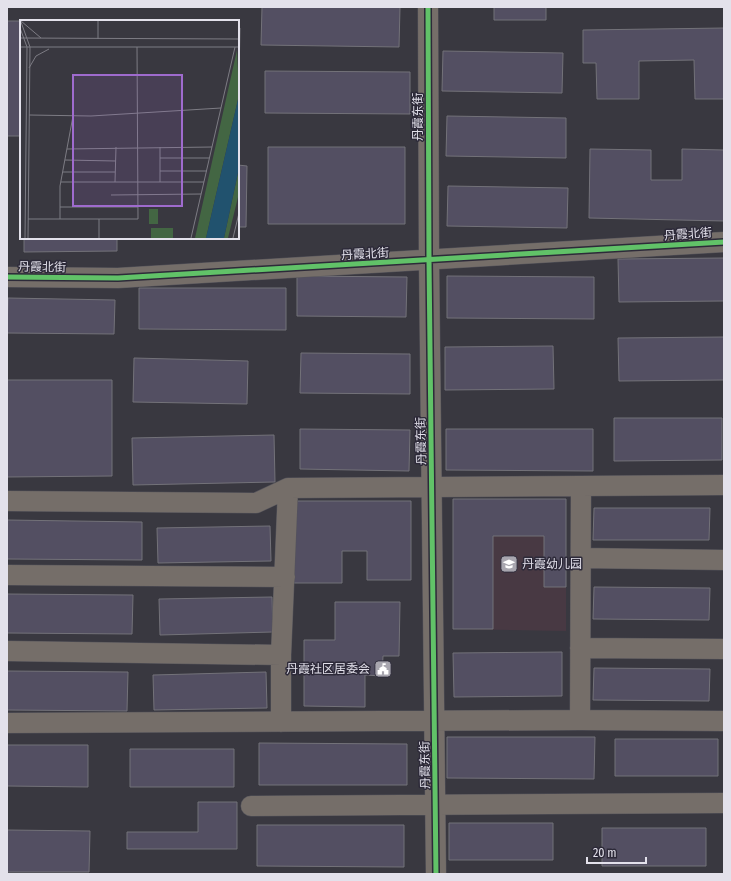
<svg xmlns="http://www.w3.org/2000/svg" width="731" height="881" viewBox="0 0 731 881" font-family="'Fira Sans Condensed','Noto Sans SC',sans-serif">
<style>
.education{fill:#483943}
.building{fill:#534f62;stroke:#737279}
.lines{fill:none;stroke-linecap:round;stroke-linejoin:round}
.minor-casing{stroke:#55545b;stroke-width:21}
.minor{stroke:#756e69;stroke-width:20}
.cycleway-casing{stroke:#2d2a39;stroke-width:8}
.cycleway{stroke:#61c268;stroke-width:5}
.labels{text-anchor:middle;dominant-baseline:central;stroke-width:3;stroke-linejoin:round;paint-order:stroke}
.street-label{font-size:12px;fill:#e3e1eb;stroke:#2d2a39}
.poi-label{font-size:12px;fill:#e3e1eb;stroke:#2d2a39;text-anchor:start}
.inset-road{fill:none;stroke:#7d7c84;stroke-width:1}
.view{fill:#9f6bce;fill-opacity:0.15;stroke:#9f6bce;stroke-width:2}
.inset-edge{fill:none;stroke:#e3e1eb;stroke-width:2}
</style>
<rect width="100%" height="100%" fill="#393840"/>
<path class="education" d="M453,499H566V631L453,629Z"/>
<path class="building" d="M262,7H400L399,47L261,45Z
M494,7H546V20H494Z
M7,21H21V136H7Z
M238,28H240L238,122Z
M724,28V99H695L694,60L639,61V99H597L596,63H583V30Z
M443,51L563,53L562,93L442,91Z
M265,71L410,72V114L265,113Z
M447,116L566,118V158L446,156Z
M268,147H405V224H268Z
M590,149L651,150V180H682V149L724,150V221L589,218Z
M238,165L247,166L246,227H238Z
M448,186L568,188L567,228L447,226Z
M24,238H117V251L24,252Z
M724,258V301L619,302L618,259Z
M297,276L407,277L406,317L297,316Z
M447,276L594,277V319L447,318Z
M139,288H286V330L139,329Z
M8,298L115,300L114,334L7,333Z
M724,337V380L619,381L618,338Z
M553,346L554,389L445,390V347Z
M301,353L410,354V394L300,393Z
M134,358L248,361L247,404L133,402Z
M7,380H112V476L7,477Z
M614,418H722V460L614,461Z
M300,429L410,430L409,471L300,469Z
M446,429H593V471L446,470Z
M274,435L275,482L133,485L132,438Z
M453,499H566V587H544V536H493V629H453Z
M294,501H411V580H367V551H342V583H294Z
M594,508H710L709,540H593Z
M7,520L142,522V560L7,559Z
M270,526L271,561L158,563L157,528Z
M594,587L710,588L709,620L593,619Z
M7,594L133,595L132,634L7,633Z
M272,597L273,632L160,635L159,599Z
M335,602H400L399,656H383L382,676L365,675V707L304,706V640H335Z
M562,652V696L454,697L453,653Z
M594,668L710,669L709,701L593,700Z
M7,671L128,672L127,711L7,710Z
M266,672L267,708L154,710L153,675Z
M447,737H595L594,779L447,778Z
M615,739H718V776H615Z
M259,743L407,744V785H259Z
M7,745H88V787L7,786Z
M130,749H234V787H130Z
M198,802H237V849H127V832H198Z
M449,823H553V860H449Z
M257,825H404V867L257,866Z
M602,828H706V866H602Z
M7,830L90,831L89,872H7Z"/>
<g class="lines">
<g class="minor-casing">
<path id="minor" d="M428,7L429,260L436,874
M7,277L118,278L724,242
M7,501L256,503L288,488L724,485
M581,558L724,560
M7,575L285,577
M580,648L724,649
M7,651L281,655
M580,720L581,486
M281,722V655L288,488
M7,723L580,720L724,721
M251,806L724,803"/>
</g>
<use href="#minor" class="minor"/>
<g class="cycleway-casing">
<path id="cycleway" d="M428,7L429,260L436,874
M7,277L118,278L724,242"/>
</g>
<use href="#cycleway" class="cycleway"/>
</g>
<defs>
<g id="school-square" transform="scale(0.9)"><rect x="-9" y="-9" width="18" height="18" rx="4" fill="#a8a6af" stroke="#2d2a39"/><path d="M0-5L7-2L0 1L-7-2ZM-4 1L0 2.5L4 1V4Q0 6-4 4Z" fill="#fff"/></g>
<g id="civic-square" transform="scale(0.9)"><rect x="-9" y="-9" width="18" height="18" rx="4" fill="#a8a6af" stroke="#2d2a39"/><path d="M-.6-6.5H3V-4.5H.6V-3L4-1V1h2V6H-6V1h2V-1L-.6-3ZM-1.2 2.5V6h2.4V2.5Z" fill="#fff"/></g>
</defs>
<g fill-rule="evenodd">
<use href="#school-square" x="509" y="564"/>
<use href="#civic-square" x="383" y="669"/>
</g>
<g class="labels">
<g class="street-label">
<text transform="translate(418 117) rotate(-90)">丹霞东街</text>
<text transform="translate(688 234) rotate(-4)">丹霞北街</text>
<text transform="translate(365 254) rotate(-3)">丹霞北街</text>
<text transform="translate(42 267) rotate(1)">丹霞北街</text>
<text transform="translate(421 441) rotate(-91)">丹霞东街</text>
<text transform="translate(425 765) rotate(-91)">丹霞东街</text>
</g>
<g class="poi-label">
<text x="522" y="564">丹霞幼儿园</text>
<text x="370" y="669" text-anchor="end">丹霞社区居委会</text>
</g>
</g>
<g transform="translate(20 20)">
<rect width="219" height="219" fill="#393840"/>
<path d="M217,30L219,75L186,218H175ZM219,148V173L208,218H204Z" fill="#436643"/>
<path d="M129,189H138V204H129ZM131,208H153V218H131Z" fill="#436643"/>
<path d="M219,75V148L204,218H186Z" fill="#21526e"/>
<path class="inset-road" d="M1,1L21,18M78,1V19M1,2L10,27L8,218M0,8L7,27L5,218M0,18L219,19M0,27H219M9,48L16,36L29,29M9,95L71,96L201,88M47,129L192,127M140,138H189M45,140L96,141M140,151H187M43,152H95M41,162H184M95,162L96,127M140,162V127M91,175L181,174M40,187H118M8,199H118L117,27M40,199V166L53,96M79,218V199M171,218L215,27M213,218L219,193"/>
<path class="view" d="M53,55H162V186H53Z"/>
<rect width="219" height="219" class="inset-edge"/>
</g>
<rect width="731" height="881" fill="none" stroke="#e3e1eb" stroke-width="16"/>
<path d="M587 857v6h59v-6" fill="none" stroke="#e3e1eb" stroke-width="2"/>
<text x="593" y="857" font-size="12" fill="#e3e1eb" stroke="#2d2a39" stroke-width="3" paint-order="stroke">20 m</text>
</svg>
